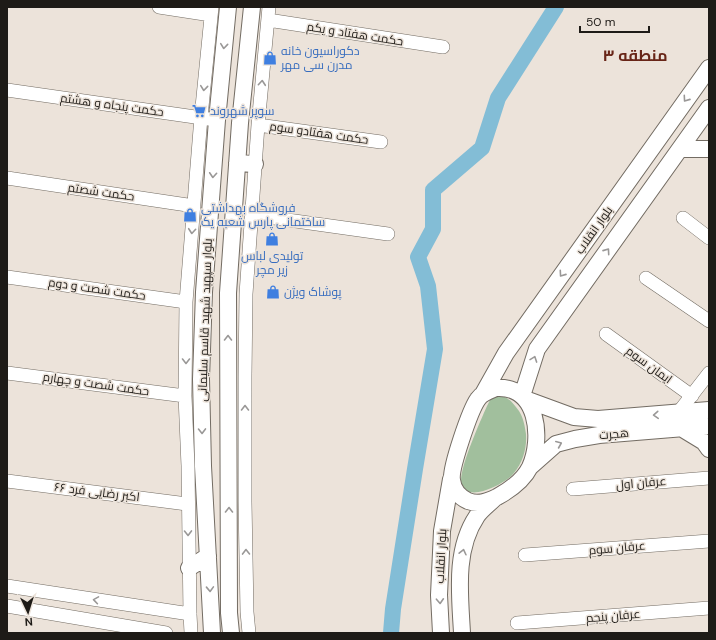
<svg xmlns="http://www.w3.org/2000/svg" width="716" height="640" viewBox="0 0 716 640" font-family="'DM Sans',Cairo,sans-serif">
<style>
.green{fill:#a1bf9d}
.lines{fill:none;stroke-linecap:round;stroke-linejoin:round}
.river{stroke:#83bdd6;stroke-width:16}
.minor-casing{stroke:#736c63;stroke-width:14}
.major-casing{stroke:#736c63;stroke-width:18}
.minor{stroke:#fff;stroke-width:13}
.major{stroke:#fff;stroke-width:16}
.oneway{stroke:#9a9897}
.labels{text-anchor:middle;dominant-baseline:central;stroke-width:3;stroke-linejoin:round;paint-order:stroke}
.street-label{font-size:12px;fill:#1e1b17;stroke:#ece3da}
.shop-label{font-size:12px;fill:#366cbe;stroke:#ece3da;text-anchor:start}
.district-label{font-size:16px;font-weight:bold;fill:#682517;stroke:#ece3da}
</style>
<rect width="100%" height="100%" fill="#ece3da"/>
<path class="green" d="M497,395C508,396 512,402 519,411C523,417 525,426 526,434C527,448 523,462 514,473C506,484 463,506 461,481C461,464 480,422 487,406L490,400Z"/>
<g class="lines">
<path class="river" d="M391,633L393,609L415,469L435,349L428,286L418,257L433,229V190L482,148L498,98L556,7"/>
<g class="minor-casing">
<path id="minor" d="M159,7L211,15
M268,20L443,47
M7,90L209,119
M258,125L381,142
M7,178L194,206
M252,215L388,234
M683,218L709,238
M7,277L186,302
M646,278L709,321
M606,334L692,396
M7,373L185,396
M678,413L709,373
M7,481L187,504
M573,489L709,478
M525,555L709,541
M7,586L190,614
M7,606L166,633
M517,623L709,608
M191,633L190,614L188,466L185,396L186,302L201,117L212,7
M249,633L247,612L245,502V376L246,294L258,125L269,7"/>
</g>
<g class="major-casing">
<path id="major" d="M680,149H709
M237,163L255,164
M496,388C538,385 543,438 530,467C523,481 510,490 497,497C487,502 478,505 468,501C459,497 453,489 452,480C450,469 470,410 478,399C482,393 489,391 496,388Z
M483,394L506,353L709,68
M522,396L537,349L709,108
M525,399L574,417L598,419L709,410
M681,428L704,442L709,449
M530,467L556,444L575,439L599,435L709,426
M189,568L208,556
M212,633L203,466L201,379L204,292L217,120L228,7
M231,633L229,613L228,293L240,123L252,7
M441,633L439,595L442,531L451,479
M462,633C460,595 454,550 477,516C481,510 489,504 494,499"/>
</g>
<use href="#minor" class="minor"/>
<use href="#major" class="major"/>
</g>
<defs><path id="oneway-chevron" d="M-2-3.5L2.5 0L-2 3.5" fill="none" stroke-width="1.6" stroke-linecap="round" stroke-linejoin="round"/></defs>
<g class="oneway">
<use href="#oneway-chevron" transform="translate(224 46) rotate(96)"/>
<use href="#oneway-chevron" transform="translate(262 83) rotate(-85)"/>
<use href="#oneway-chevron" transform="translate(204 88) rotate(96)"/>
<use href="#oneway-chevron" transform="translate(686 99) rotate(125)"/>
<use href="#oneway-chevron" transform="translate(213 175) rotate(94)"/>
<use href="#oneway-chevron" transform="translate(192 231) rotate(95)"/>
<use href="#oneway-chevron" transform="translate(607 251) rotate(-55)"/>
<use href="#oneway-chevron" transform="translate(562 274) rotate(125)"/>
<use href="#oneway-chevron" transform="translate(228 338) rotate(-90)"/>
<use href="#oneway-chevron" transform="translate(534 359) rotate(-70)"/>
<use href="#oneway-chevron" transform="translate(186 361) rotate(90)"/>
<use href="#oneway-chevron" transform="translate(245 408) rotate(-90)"/>
<use href="#oneway-chevron" transform="translate(656 415) rotate(176)"/>
<use href="#oneway-chevron" transform="translate(202 431) rotate(89)"/>
<use href="#oneway-chevron" transform="translate(559 444) rotate(-23)"/>
<use href="#oneway-chevron" transform="translate(229 510) rotate(-90)"/>
<use href="#oneway-chevron" transform="translate(188 533) rotate(89)"/>
<use href="#oneway-chevron" transform="translate(246 552) rotate(-91)"/>
<use href="#oneway-chevron" transform="translate(463 552) rotate(-77)"/>
<use href="#oneway-chevron" transform="translate(210 589) rotate(88)"/>
<use href="#oneway-chevron" transform="translate(96 600) rotate(-171)"/>
<use href="#oneway-chevron" transform="translate(440 601) rotate(87)"/>
</g>
<defs>
<g id="shop-bare" transform="scale(1.08)"><path d="M-5-2.5h2.3a2.7 3.5 0 0 1 5.4 0H5L5.5 6h-11ZM-1.5-2.5h3a1.5 2.3 0 0 0-3 0Z" fill="#3f7fe0" stroke="#ece3da" stroke-width="2.5" paint-order="stroke"/></g>
<g id="supermarket-bare" transform="scale(1.08)"><path d="M-6-5.5h2.5l.6 2H6L4.5 2H-2.5L-4.4-4H-6ZM-1.5 3.2a1.3 1.3 0 1 0 .1 0ZM3 3.2a1.3 1.3 0 1 0 .1 0Z" fill="#3f7fe0" stroke="#ece3da" stroke-width="2.5" paint-order="stroke"/></g>
</defs>
<g fill-rule="evenodd">
<use href="#shop-bare" x="270" y="58"/>
<use href="#supermarket-bare" x="199" y="111"/>
<use href="#shop-bare" x="190" y="215"/>
<use href="#shop-bare" x="272" y="239"/>
<use href="#shop-bare" x="273" y="292"/>
</g>
<g class="labels">
<g class="street-label">
<text transform="translate(355 34) rotate(9)">حکمت هفتاد و یکم</text>
<text transform="translate(112 105) rotate(8)">حکمت پنجاه و هشتم</text>
<text transform="translate(319 133) rotate(8)">حکمت هفتادو سوم</text>
<text transform="translate(101 192) rotate(8)">حکمت شصتم</text>
<text transform="translate(594 230) rotate(-55)">بلوار انقلاب</text>
<text transform="translate(97 289) rotate(8)">حکمت شصت و دوم</text>
<text transform="translate(205 320) rotate(-88)">بلوار سپهبد شهید قاسم سلیمانی</text>
<text transform="translate(649 365) rotate(36)">ایمان سوم</text>
<text transform="translate(96 384) rotate(8)">حکمت شصت و چهارم</text>
<text transform="translate(614 434) rotate(-5)">هجرت</text>
<text transform="translate(641 483) rotate(-5)">عرفان اول</text>
<text transform="translate(97 492) rotate(7)">۶۶ اکبر رضایی فرد</text>
<text transform="translate(617 548) rotate(-5)">عرفان سوم</text>
<text transform="translate(441 556) rotate(-87)">بلوار انقلاب</text>
<text transform="translate(613 616) rotate(-5)">عرفان پنجم</text>
</g>
<g class="shop-label">
<text x="281" y="51">دکوراسیون خانه<tspan x="281" dy="14">مدرن سی مهر</tspan></text>
<text x="210" y="111">سوپر شهروند</text>
<text x="201" y="208">فروشگاه بهداشتی<tspan x="201" dy="14">ساختمانی پارس شعبه یک</tspan></text>
<text x="272" y="256" text-anchor="middle">تولیدی لباس<tspan x="272" dy="14">زیر مچر</tspan></text>
<text x="284" y="292">پوشاک ویژن</text>
</g>
<g class="district-label">
<text x="635" y="55">منطقه ۳</text>
</g>
</g>
<rect width="716" height="640" fill="none" stroke="#1e1b17" stroke-width="16"/>
<g transform="translate(28 612) rotate(176)" stroke="#ece3da" stroke-width="3" paint-order="stroke">
<path d="M0-3L7 15L0 10L-7 15Z" fill="#1e1b17"/>
<text y="-6" font-size="11" font-weight="bold" text-anchor="middle" fill="#1e1b17">N</text>
</g>
<path d="M580 26v6h69v-6" fill="none" stroke="#1e1b17" stroke-width="2"/>
<text x="586" y="26" font-size="12" fill="#1e1b17" stroke="#ece3da" stroke-width="3" paint-order="stroke">50 m</text>
</svg>
